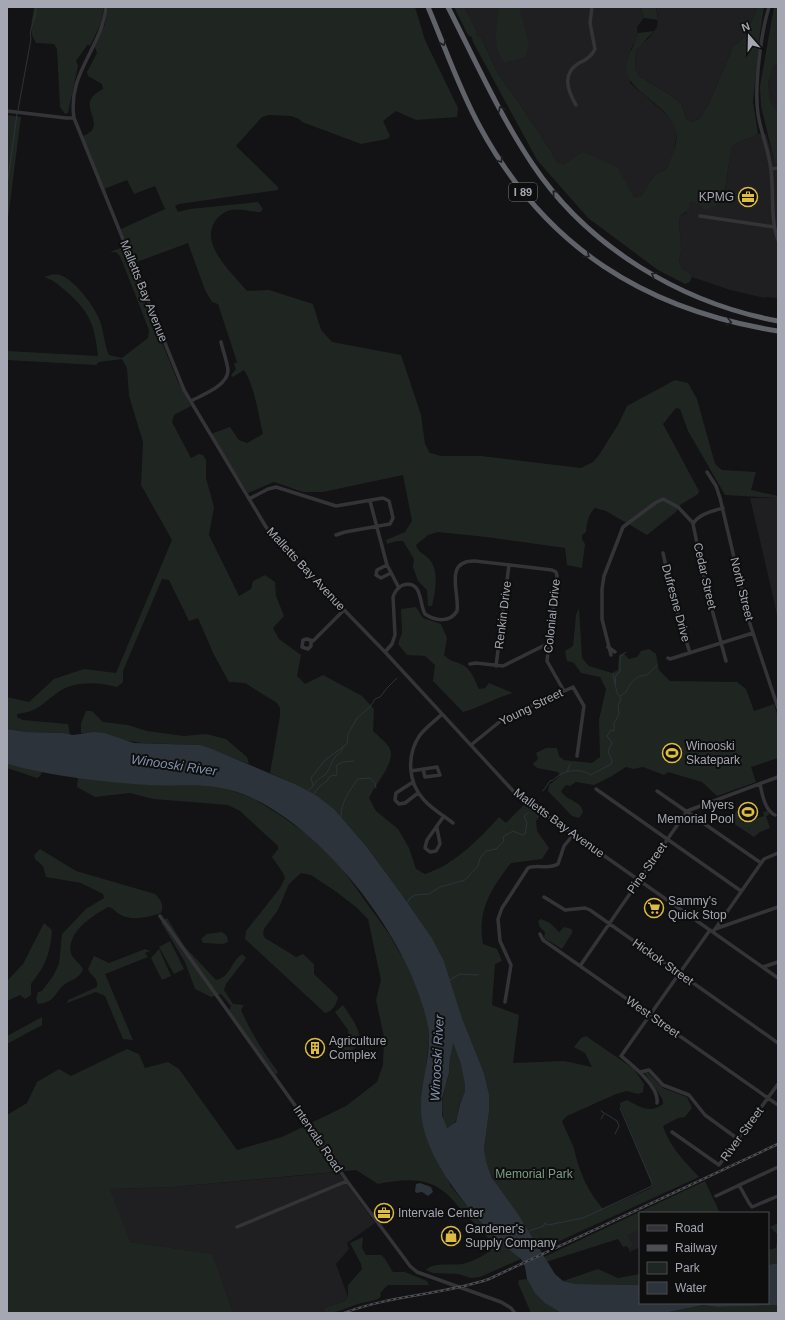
<svg xmlns="http://www.w3.org/2000/svg" width="785" height="1320" viewBox="0 0 785 1320" font-family="Arial,sans-serif">
<style>
.built{fill:#1f1f21}
.green{fill:#1f2621}
.water{fill:#2d333b;fill-rule:evenodd}
.lines{fill:none;stroke-linecap:round;stroke-linejoin:round}
.stream{stroke:#2d333b;stroke-width:1}
.minor{stroke:#343438;stroke-width:3.5}
.highway{stroke:#606269;stroke-width:5}
.rail-casing{stroke:#4d4e53;stroke-width:2.5}
.rail{stroke:#0e0e0f;stroke-width:1;stroke-dasharray:3;stroke-linecap:butt}
.oneway{stroke:#1e1f21}
.labels{text-anchor:middle;dominant-baseline:central;stroke-width:4;stroke-linejoin:round;paint-order:stroke}
.shield{fill:#0e0e0f;stroke:#787a82;stroke-width:1}
.shield-label{font-size:11px;font-weight:bold;fill:#a5a8b3}
.poi-label{font-size:12px;fill:#a5a8b3;stroke:#0e0e0f;text-anchor:start}
.street-label{font-size:12px;fill:#a5a8b3;stroke:#0e0e0f}
.park-label{font-size:12px;fill:#7e9c84;stroke:#0e0e0f}
.water-label{font-size:13px;font-style:italic;fill:#8091ab;stroke:#0e0e0f}
</style>
<rect width="100%" height="100%" fill="#131214"/>
<path class="built" d="M464,7H641L644,18L637,27L638,37L631,49L630,83L672,119L677,131L674,154L666,170L655,174L642,195L634,198L558,163L536,128L497,72L484,43L481,37L476,35V30Z
M656,7H758L744,38L733,47L709,104L699,119L690,122L686,119L682,105L672,96L639,76L635,68L636,50L641,44L649,38L657,27L658,17Z
M778,59V116L770,100L768,84L773,65L778,63Z
M758,134H766L775,163H778V298L767,297L765,298L730,290L692,277L690,273L682,268L679,260L681,250L679,220L681,215L686,213L689,204L692,202L700,205H715L726,201L725,190L731,149L735,144Z
M750,498H778V620L772,592Z
M338,1172L375,1223L347,1243L349,1249L336,1264L348,1297L345,1301L323,1308L325,1313H233L211,1254L129,1242L110,1189L173,1187Z
M640,1225V1250L638,1248L630,1252L621,1233Z"/>
<path class="green" d="M34,7H104L101,23L90,46L88,44L76,61L78,66L68,113L65,114L60,107L57,49L54,44L36,43C28,31 32,21 34,7Z
M108,7H415L425,40L458,108L457,117L416,120L396,111L383,121L390,136L387,139L361,144L302,122L299,119L291,116L269,115L262,117L236,146L278,187V190L179,204L175,206L178,212L190,209L258,202L263,209L261,212C251,212 241,208 231,210C225,211 217,217 214,223C201,246 233,274 247,291L269,290L313,304L321,330L332,342L401,355L421,415L425,444L430,453L441,456H481L581,468L593,462L599,455L619,423L627,406L675,380L688,383L697,399L715,464L722,470L756,472L751,490L778,496V498L725,495L688,431L680,409L676,408L663,424L699,491L698,494L680,505L676,512L647,535L606,511L595,508C588,514 587,523 586,532L582,535V539L585,544L582,568L567,565L565,548L486,537L438,532L428,535L416,545C419,554 424,553 429,559C440,571 435,592 432,606H428L427,590L418,581L413,567L414,559L403,541H397L387,544L386,540L405,532L412,521L403,475L323,492H303L274,482L248,493L211,434L230,427L239,440L247,443L263,434C258,414 255,387 244,370L233,377L231,375L236,369L234,364L237,362L218,304L212,302L205,290L188,243L134,263L121,229L165,209L155,186L134,194L127,180L104,189L83,136C87,134 92,132 93,128C98,115 77,102 103,89L102,84L88,76L87,72L97,53L95,47L105,24Z
M454,7H464L476,30V35L481,37L497,72L536,128L558,163L564,165L583,152L617,167L634,198L642,195L655,174L666,170C688,125 674,120 641,92C634,85 628,81 627,70C625,57 636,45 638,33L654,31L636,50L635,68L639,76L672,96L682,105L686,119L691,122L699,119L709,104L733,47L744,38L758,7H764L760,33L753,102L758,134L735,144L731,149L725,190L726,201L705,210L700,205L692,202L689,204V210L681,215L679,220L681,250L679,260L682,268L690,273L692,277L690,282L685,284L658,270L588,218L537,160L473,42L472,37L468,35Z
M499,7H519L529,45L525,57L505,63C491,47 497,27 499,7Z
M641,7H656L658,20L644,18Z
M774,7H778V63L773,66L768,84L770,100L778,114V163L775,164L761,106L760,86Z
M7,115L21,117L7,226Z
M123,247L178,382L191,406L174,415L172,422L191,458L199,454L203,455L206,460V478L214,507L209,535L239,596L251,589L253,581L265,575L275,582L276,596L284,616L273,628L279,639L301,655L297,676L305,684L323,675L362,696L374,709L373,731C378,736 385,741 389,747C398,761 374,785 369,798L376,811L398,829L409,848L416,869L425,874C454,865 479,839 499,817L506,823L525,804L540,816L536,821L537,831L549,848L542,859L511,863C491,889 477,910 483,944L497,949L502,961L495,964L492,1005L519,1015L513,1063L564,1061L592,1067L585,1053L574,1047L581,1038L586,1036L634,1069L644,1084L643,1092L638,1094L627,1091L616,1094L567,1116L562,1121C566,1132 573,1143 575,1153C581,1176 588,1191 603,1209L651,1188L653,1185L620,1106V1103L627,1100C640,1107 650,1114 663,1104V1100L645,1073L646,1071L663,1088L687,1097L692,1108L685,1117L678,1118L663,1126C669,1146 685,1162 699,1177L540,1250L518,1214L502,1198L485,1162L484,1149L489,1112V1094L484,1073L462,1018L444,961L432,938L400,892L366,846L335,810L295,784L270,773L280,716V708L277,703L245,683L229,682L214,655L198,618L189,621L169,580L162,579L123,671V682L117,687C98,682 74,680 57,693C40,705 39,711 17,714V717L23,720L68,724L70,735L63,733L27,732L7,729V697L29,702L54,679L84,669L116,673L172,540L141,485L143,442L129,396L127,368L122,359L99,362L96,365L7,360V351L98,356C95,327 90,312 68,293C60,286 54,280 44,277C49,276 54,273 60,275C74,279 95,307 100,321C104,332 104,344 109,355L122,358L148,338L149,330L120,256L116,252H110Z
M416,607L423,618L441,624L447,638L444,655C450,662 456,661 463,665C472,670 475,681 479,689L485,688L489,683L513,693C495,698 480,707 463,712L433,681L435,665L425,656L407,655L398,644L402,633L401,609Z
M579,608L582,658L589,666L612,673L618,670L619,655L623,653L629,659L637,657L641,651L649,649L656,654L659,670L670,681L737,682L746,689L754,711L774,704L778,717V758L751,767L756,782L717,796L702,782L668,772L664,775L643,767L633,769L626,767L612,776L594,785L576,782L570,786L566,785L561,791C566,801 581,800 583,812L579,818L572,816L548,791L549,785L560,776L558,772L537,768L533,764L538,759L536,753L546,748H557L559,756L564,760L592,763L600,757L599,720L606,689L600,677L581,673L574,663L567,661L565,651L573,646L576,615Z
M86,711H92L103,722L128,725L147,731L184,736L206,734L226,739L247,757L249,764L200,745L142,743L81,733V723Z
M7,764L42,772L40,776L37,778L7,768Z
M78,777L150,785H207L225,788L254,799L280,815L308,835L338,863L389,934L405,962L417,988L428,1022L429,1040L421,1110L450,1185L462,1200L521,1259L480,1277L471,1278L458,1274L433,1273L426,1270C434,1261 454,1267 466,1263C476,1260 483,1256 491,1250C490,1234 479,1228 469,1218C460,1210 453,1198 443,1191C424,1176 400,1180 378,1184L356,1170L173,1187L110,1189L130,1242L212,1254L233,1313H7V1115L27,1103L37,1082L59,1069L71,1076L127,1049L139,1054L145,1068L168,1062L179,1069L237,1150L282,1137L346,1106L377,1082L383,1065L384,1037L376,1000L381,980L368,919L356,907L335,891L311,875L301,873L289,884L278,910L264,929L263,934L265,938L296,957L303,954L314,964V974L338,997C337,1004 332,1012 325,1013L245,939L246,931L280,888L285,878L283,873L272,857L278,849V846L240,811L228,805L153,799L130,793L95,797L77,787Z
M738,809L743,823L764,816L763,812L768,811L769,815L766,816L770,828L760,832L754,837L730,821Z
M40,849L76,871L155,894C161,900 164,904 161,913C150,917 132,921 121,915C115,912 114,908 108,907C93,915 66,933 71,953C73,960 81,963 83,970C78,979 73,979 65,984C54,992 57,1002 38,1004L36,999L38,992L42,991L53,976L59,964L62,934L86,909L104,898L103,894L81,883L46,877L43,866L35,859L34,855Z
M167,918L185,947L216,980C231,977 231,961 242,954L246,958L226,984L224,990L233,1004L244,1005L241,1010C251,1033 264,1053 278,1072L276,1075L232,1016L229,1010L231,1006L221,994L211,997L195,989L185,962L161,922Z
M541,919L550,923L559,932L564,927L572,929V933L562,949L544,938L545,932L540,927L538,921Z
M44,923L52,930C50,954 46,965 31,984V995L25,999L20,995L7,1001V981L23,964Z
M222,932L227,936L228,942L223,944L203,943L201,939L207,934Z
M170,941L184,969L174,974L159,947Z
M145,949L150,951L145,953L148,957L105,974L133,1040L123,1039L105,996L96,992L67,1003L68,1000L97,987C98,976 91,977 88,969L94,956L109,963Z
M159,949L171,976L162,980L151,958Z
M343,1005C354,1022 373,1044 344,1054L340,1052L338,1047L342,1042L349,1038L348,1030L335,1012Z
M42,1017V1025L7,1044V1036Z
M453,1043C458,1056 468,1076 465,1091C464,1096 460,1101 459,1106C457,1117 458,1124 446,1128C438,1102 444,1097 449,1073C451,1063 449,1053 453,1043Z
M705,1181L720,1213H640V1229L627,1235L633,1246L628,1248L627,1246L623,1247L618,1239L546,1262L544,1257Z
M778,1223V1263L768,1265V1250L776,1248L778,1235L770,1227Z
M363,1237L362,1248L366,1255H381L385,1259L393,1272H405L427,1281L429,1285H388L381,1292L380,1298C372,1302 363,1302 355,1305C344,1309 337,1313 325,1313L323,1308L345,1301L348,1297V1285L362,1269L361,1264L350,1243Z
M598,1269L618,1278L640,1274V1285L576,1284L563,1281Z
M527,1279C536,1294 545,1304 561,1313H531L518,1283L519,1280Z
M703,1305L718,1307L778,1305V1313H664Z"/>
<path class="water" d="M7,729L27,732L63,733L73,735L94,732L104,733L134,743L200,745L212,749L295,784L317,796L335,810L366,846L400,892L432,938L444,961L462,1018L484,1073L489,1094V1112L484,1149L486,1162L492,1178L518,1214L555,1274L563,1281L576,1284L640,1285V1303H768V1265L778,1263V1305L718,1307L703,1305L664,1313H561L545,1303L535,1293L527,1279L525,1267L521,1259C483,1230 422,1161 421,1110C420,1081 434,1050 427,1021C408,939 329,834 252,798C213,780 189,787 148,785C104,782 50,776 7,764ZM453,1043L461,1064L465,1084V1091L460,1104L456,1122L447,1128L442,1115V1099L449,1073L450,1059Z
M420,1183L431,1187L433,1192L428,1196L422,1192L416,1193L415,1191L416,1184Z"/>
<g class="lines">
<path class="stream" d="M18,110L31,39C28,29 37,18 36,7
M7,186L17,114
M613,674L615,684
M620,696C623,694 626,693 627,690C632,681 635,676 647,675L657,665
M567,772L570,764
M314,785C317,779 321,778 326,774C330,769 331,762 335,757C338,753 342,753 343,747
M308,791L313,786L311,778L325,760L347,744L348,734L357,718L370,707L375,699L380,697L387,688L397,678
M543,791L550,781C554,780 555,778 558,776C567,769 582,769 591,775L611,764L612,761L608,751L612,743L607,736L611,730L614,731V723L619,714L618,705L621,699C616,693 614,683 616,675L620,672V657L626,652
M313,795L319,787L328,780V778L333,775L336,776L337,770L336,766L342,762L354,761
M341,818C340,803 350,790 358,779L370,778L375,783L376,788
M407,903L410,898L415,895L429,894L440,887L465,880L478,866L480,858L486,851L496,849L504,841L503,837L513,831L522,835L525,834L527,823L524,816L528,813
M450,980L460,974L478,975
M601,1111L617,1121L619,1126L615,1134
M601,1119L604,1114
M529,1231L544,1226V1223L548,1225L583,1218L652,1186V1183L620,1108"/>
<path class="minor" d="M106,7C102,48 67,73 74,118L184,390L266,527L281,545L385,652L515,793L778,978
M769,7C761,32 754,88 758,114C761,133 769,151 771,170C774,194 770,218 778,240
M576,105C568,91 561,74 579,63C586,60 592,56 595,49L590,23L592,7
M7,111L66,118H74
M771,169L778,168
M700,216L774,227
M191,401C202,395 228,386 228,370C227,361 223,351 221,342
M707,472L716,486L720,498L749,621L778,708
M249,499L268,489L276,487L336,506L383,498L389,501L393,518L390,524L345,532L336,535
M370,501L387,565L399,588
M723,508C713,511 698,514 693,524L707,591L726,661
M663,553L673,598L690,653
M387,565L377,570L376,575L381,578L391,573
M311,642V646L308,649L302,647L303,640L307,639L313,641L344,610
M608,647L615,652
M385,652L392,644L395,635L393,597C395,591 398,587 403,585C423,580 419,604 425,614C435,621 450,623 457,611C460,594 443,560 475,561L552,570L556,572L557,576L547,661L564,691
M611,655L602,619V589L604,576L623,527L655,503L663,499L678,507L693,523
M668,658L670,659L753,633
M470,664L476,663L503,666L549,643
M496,666L509,565
M442,714C435,721 426,727 420,735C406,755 408,783 424,800C432,809 444,816 453,823
M471,745L503,719L573,687L584,706L577,756
M411,771L437,767L440,775L425,777L423,769
M413,782L396,793L395,800L399,804L405,803L418,793
M760,784C762,794 765,811 775,815
M596,789L741,891
M657,791L761,863
M437,828L440,844L436,851L430,852L425,848L427,840L444,816
M544,897L565,910L585,908L590,910L778,1043
M160,916L294,1104L347,1181L410,1266L417,1272L501,1302L511,1308L515,1313
M715,929L778,907
M713,932L764,859L778,853
M540,934L543,940L778,1105
M580,966L687,811L778,777
M763,967L778,962
M505,1002L511,965L500,941L498,919L502,908L528,868C538,864 549,870 558,864L564,846L573,835
M640,1072L649,1070L663,1085L689,1095L705,1115L738,1139
M657,1103C660,1087 632,1065 621,1056L710,930
M672,1132L719,1165L778,1084
M739,1185L749,1203L752,1207L778,1196
M716,1196L778,1167
M237,1227L347,1181"/>
<path class="highway" d="M428,7C445,47 459,89 480,127C545,247 645,310 778,331
M448,7C475,60 500,116 533,165C588,247 681,303 778,321"/>
<g class="rail-casing">
<path id="rail" d="M344,1313C391,1295 442,1295 489,1279L778,1144"/>
</g>
<use href="#rail" class="rail"/>
</g>
<defs><path id="oneway-chevron" d="M-2-3.5L2.5 0L-2 3.5" fill="none" stroke-width="1.6" stroke-linecap="round" stroke-linejoin="round"/></defs>
<g class="oneway">
<use href="#oneway-chevron" transform="translate(443 43) rotate(67)"/>
<use href="#oneway-chevron" transform="translate(501 109) rotate(-117)"/>
<use href="#oneway-chevron" transform="translate(500 160) rotate(57)"/>
<use href="#oneway-chevron" transform="translate(555 193) rotate(-131)"/>
<use href="#oneway-chevron" transform="translate(587 255) rotate(37)"/>
<use href="#oneway-chevron" transform="translate(654 275) rotate(-150)"/>
<use href="#oneway-chevron" transform="translate(729 322) rotate(14)"/>
</g>
<defs>
<g id="office-ring" transform="scale(1)"><circle r="9.5" fill="#0e0e0f" stroke="#debc40" stroke-width="1.5"/><path d="M-6-3h4V-5.5h4V-3h4V5H-6ZM-1-4.5V-3h2v-1.5ZM-6 0V1H6V0Z" fill="#debc40"/></g>
<g id="stadium-ring" transform="scale(1)"><circle r="9.5" fill="#0e0e0f" stroke="#debc40" stroke-width="1.5"/><path d="M0-5a6.5 5 0 1 0 0 10a6.5 5 0 1 0 0-10ZM-3.5-1.8h7v3.6h-7Z" fill="#debc40"/></g>
<g id="supermarket-ring" transform="scale(1)"><circle r="9.5" fill="#0e0e0f" stroke="#debc40" stroke-width="1.5"/><path d="M-6-5.5h2.5l.6 2H6L4.5 2H-2.5L-4.4-4H-6ZM-1.5 3.2a1.3 1.3 0 1 0 .1 0ZM3 3.2a1.3 1.3 0 1 0 .1 0Z" fill="#debc40"/></g>
<g id="building-ring" transform="scale(1)"><circle r="9.5" fill="#0e0e0f" stroke="#debc40" stroke-width="1.5"/><path d="M-4-6H4V6H1V3H-1V6H-4ZM-2.5-4.3h1.7v1.8h-1.7ZM.8-4.3h1.7v1.8H.8ZM-2.5-1h1.7V.8h-1.7ZM.8-1h1.7V.8H.8Z" fill="#debc40"/></g>
<g id="shop-ring" transform="scale(1)"><circle r="9.5" fill="#0e0e0f" stroke="#debc40" stroke-width="1.5"/><path d="M-5-2.5h2.3a2.7 3.5 0 0 1 5.4 0H5L5.5 6h-11ZM-1.5-2.5h3a1.5 2.3 0 0 0-3 0Z" fill="#debc40"/></g>
</defs>
<g fill-rule="evenodd">
<use href="#office-ring" x="748" y="197"/>
<use href="#stadium-ring" x="672" y="753"/>
<use href="#stadium-ring" x="748" y="812"/>
<use href="#supermarket-ring" x="654" y="908"/>
<use href="#building-ring" x="315" y="1048"/>
<use href="#office-ring" x="384" y="1213"/>
<use href="#shop-ring" x="451" y="1236"/>
</g>
<g class="labels">
<rect class="shield" x="509" y="183" width="28" height="18" rx="3"/>
<g class="shield-label">
<text x="523" y="192">I 89</text>
</g>
<g class="poi-label">
<text x="734" y="197" text-anchor="end">KPMG</text>
<text x="686" y="746">Winooski<tspan x="686" dy="14">Skatepark</tspan></text>
<text x="734" y="805" text-anchor="end">Myers<tspan x="734" dy="14">Memorial Pool</tspan></text>
<text x="668" y="901">Sammy's<tspan x="668" dy="14">Quick Stop</tspan></text>
<text x="329" y="1041">Agriculture<tspan x="329" dy="14">Complex</tspan></text>
<text x="398" y="1213">Intervale Center</text>
<text x="465" y="1229">Gardener's<tspan x="465" dy="14">Supply Company</tspan></text>
</g>
<g class="street-label">
<text transform="translate(144 291) rotate(68)">Malletts Bay Avenue</text>
<text transform="translate(306 569) rotate(47)">Malletts Bay Avenue</text>
<text transform="translate(705 576) rotate(77)">Cedar Street</text>
<text transform="translate(742 589) rotate(76)">North Street</text>
<text transform="translate(676 603) rotate(75)">Dufresne Drive</text>
<text transform="translate(503 615) rotate(-83)">Renkin Drive</text>
<text transform="translate(552 616) rotate(-84)">Colonial Drive</text>
<text transform="translate(531 707) rotate(-26)">Young Street</text>
<text transform="translate(559 823) rotate(36)">Malletts Bay Avenue</text>
<text transform="translate(647 868) rotate(-55)">Pine Street</text>
<text transform="translate(663 962) rotate(35)">Hickok Street</text>
<text transform="translate(653 1017) rotate(35)">West Street</text>
<text transform="translate(742 1134) rotate(-54)">River Street</text>
<text transform="translate(318 1139) rotate(56)">Intervale Road</text>
</g>
<g class="park-label">
<text x="534" y="1174">Memorial Park</text>
</g>
<g class="water-label">
<text transform="translate(174 765) rotate(8)">Winooski River</text>
<text transform="translate(437 1058) rotate(-87)">Winooski River</text>
</g>
</g>
<rect width="785" height="1320" fill="none" stroke="#a5a8b3" stroke-width="16"/>
<rect x="639" y="1212" width="130" height="92" fill="#0e0e0f" stroke="#4a4c51"/>
<rect x="647" y="1225" width="20" height="6" fill="#343438" stroke="#4a4c51"/>
<text x="675" y="1232" font-size="12" fill="#a5a8b3">Road</text>
<rect x="647" y="1245" width="20" height="6" fill="#4d4e53" stroke="#4a4c51"/>
<text x="675" y="1252" font-size="12" fill="#a5a8b3">Railway</text>
<rect x="647" y="1262" width="20" height="12" fill="#1f2621" stroke="#4a4c51"/>
<text x="675" y="1272" font-size="12" fill="#a5a8b3">Park</text>
<rect x="647" y="1282" width="20" height="12" fill="#2d333b" stroke="#4a4c51"/>
<text x="675" y="1292" font-size="12" fill="#a5a8b3">Water</text>
<g transform="translate(749 36) rotate(340)" stroke="#0e0e0f" stroke-width="3" paint-order="stroke">
<path d="M0-3L7 15L0 10L-7 15Z" fill="#a5a8b3"/>
<text y="-6" font-size="11" font-weight="bold" text-anchor="middle" fill="#a5a8b3">N</text>
</g>
</svg>
